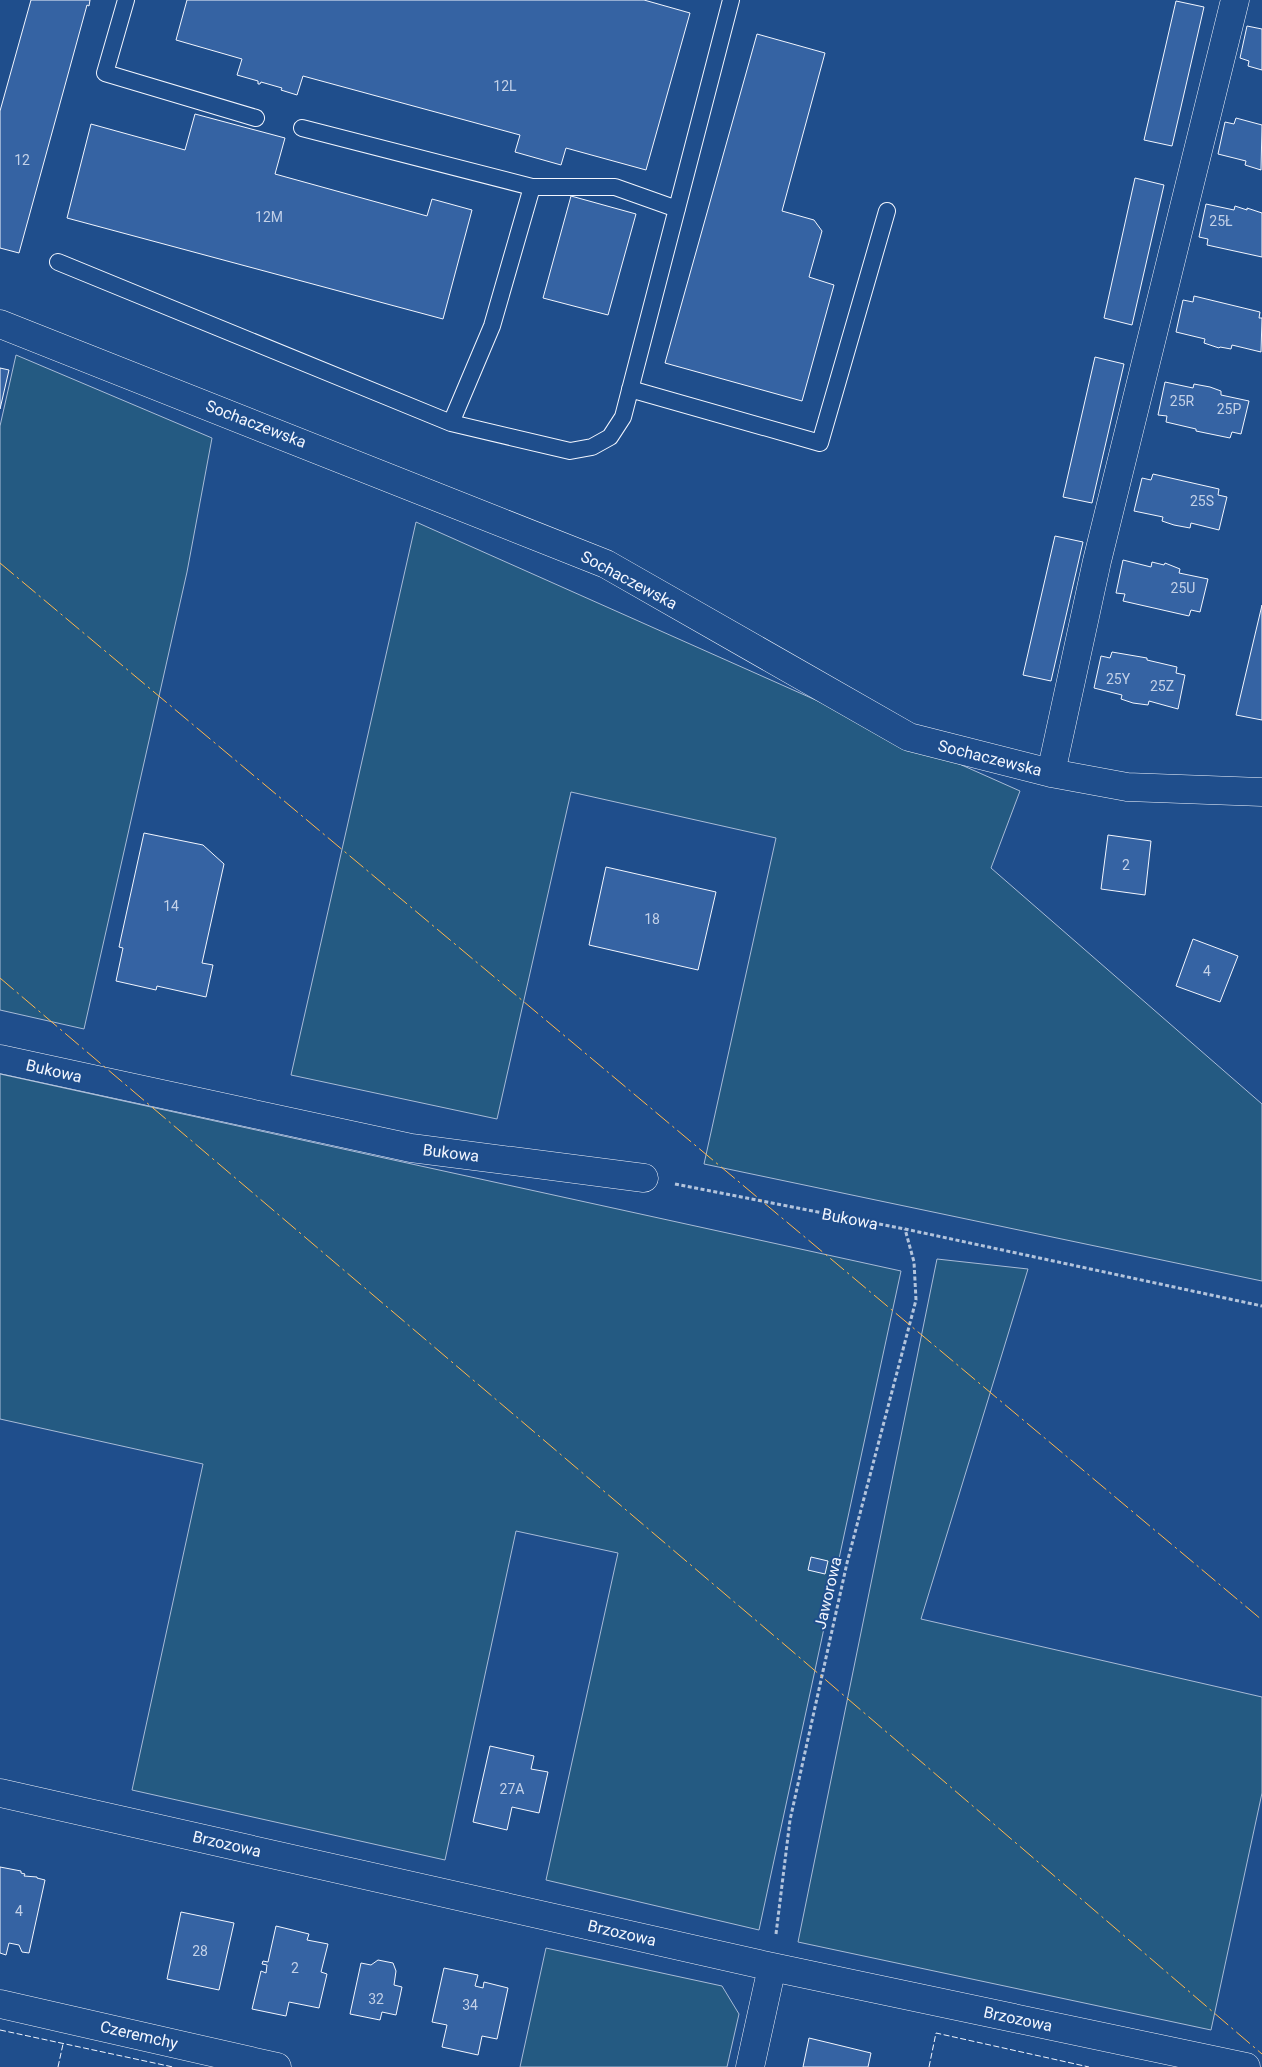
<svg xmlns="http://www.w3.org/2000/svg" width="1262" height="2067" viewBox="0 0 1262 2067" font-family="Roboto,sans-serif">
<style>
.green{fill:#245a82;stroke:#a8bbd7}
.building{fill:#3563a3;stroke:#f2f6ff}
.lines{fill:none;stroke-linecap:round;stroke-linejoin:round}
.service-casing{stroke:#f2f6ff;stroke-width:18}
.minor-casing{stroke:#f2f6ff;stroke-width:29}
.path{stroke:#b3c4dc;stroke-width:3;stroke-dasharray:4 2.5;stroke-linecap:butt}
.service{stroke:#1f4e8c;stroke-width:16}
.minor{stroke:#1f4e8c;stroke-width:28}
.fence{stroke:#f2f6ff;stroke-width:1;stroke-dasharray:6 2.5;stroke-linecap:butt}
.power{stroke:#ffb74d;stroke-width:1;stroke-dasharray:18 4 2.5 4;stroke-linecap:butt}
.labels{text-anchor:middle;dominant-baseline:central;stroke-width:4;stroke-linejoin:round;paint-order:stroke}
.number-label{font-size:14px;fill:#c3d1e8}
.street-label{font-size:16px;fill:#f2f6ff;stroke:#1f4e8c}
</style>
<rect width="100%" height="100%" fill="#1f4e8c"/>
<path class="green" d="M16,355L212,438L187,572L84,1029L0,1010V426Z
M416,522L1020,791L991,868L1262,1104V1281L704,1164L776,838L571,792L497,1119L291,1075Z
M0,1074L901,1271L759,1930L546,1880L618,1553L516,1531L445,1860L132,1790L203,1464L0,1419Z
M937,1259L1028,1269L921,1619L1262,1697V1793L1211,2030L798,1942Z
M546,1948L722,1986L739,2014L727,2067H520Z"/>
<path class="building" d="M31,0H90L89,6L87,5L19,253L0,248V111Z
M187,0H644L690,13L646,170L566,148L561,165L515,152L520,135L303,76L297,95L281,90L282,88L261,82L260,84H258V81L237,75L242,59L176,40Z
M1176,1L1204,7L1172,146L1144,140Z
M1247,26L1262,29V70L1248,66L1249,61L1240,58Z
M757,34L825,53L782,211L814,220L822,231L809,277L834,285L802,401L665,363Z
M195,114L285,138L275,174L427,216L432,199L472,210L443,319L67,218L91,124L185,150Z
M1236,118L1262,125L1261,170L1245,165L1246,161L1218,154L1225,122L1234,124Z
M1135,178L1164,185L1132,325L1104,318Z
M571,196L636,214L608,315L543,298Z
M1206,204L1234,210L1235,206L1247,210V208L1262,213V257L1207,245L1208,239L1199,237Z
M1194,296L1260,312L1259,318H1262L1261,352L1232,345L1231,349L1220,347L1219,348L1204,343L1205,339L1176,332L1183,300L1193,302Z
M1095,357L1124,364L1092,503L1063,497Z
M0,368L9,370L0,409Z
M1165,382L1193,388L1194,384L1210,387L1221,391V395L1249,401L1241,434L1232,432L1230,438L1196,431V429L1166,422L1167,416L1158,415Z
M1153,474L1219,489L1218,495L1227,497L1219,530L1191,523L1190,528L1174,525L1162,521L1163,517L1134,511L1142,478L1151,480Z
M1055,536L1083,542L1051,681L1023,675Z
M1123,560L1151,567L1152,562L1164,565L1165,563L1180,569L1179,573L1208,579L1200,612L1191,610L1189,616L1123,601L1125,594L1116,593Z
M1262,605V720L1236,715Z
M1112,652L1147,658V660L1177,667L1176,673L1185,675L1178,709L1149,701L1148,705L1133,703L1121,699L1122,695L1094,688L1101,656L1110,658Z
M144,833L203,845L224,864L202,963L213,965L206,997L157,986L156,990L116,981L123,948L119,947Z
M1108,835L1151,841L1145,895L1101,889Z
M606,867L716,892L698,970L589,945Z
M1193,939L1238,956L1220,1002L1176,986Z
M811,1557L828,1561L825,1574L808,1570Z
M490,1746L534,1756L531,1769L548,1772L539,1813L512,1807L507,1830L473,1822Z
M0,1867L21,1871V1873L25,1874L24,1876L37,1877V1878L45,1880L29,1953L22,1952L19,1945L9,1943L6,1955L0,1953Z
M181,1912L234,1923L219,1990L167,1979Z
M276,1926L309,1934L307,1940L328,1944L321,1972L327,1974L319,2008L289,2002L286,2016L252,2009L261,1971L266,1973L267,1965L262,1964L263,1961L268,1962Z
M378,1960L393,1963L396,1971L394,1985L402,1987L396,2015L382,2012L380,2020L350,2014L361,1963L371,1965Z
M444,1968L478,1975L475,1986L483,1988L484,1982L508,1988L497,2039L482,2036L478,2055L442,2047L447,2025L432,2022Z
M809,2038L871,2053L868,2067H803Z"/>
<g class="lines">
<g class="service-casing">
<path id="service" d="M126,0L105,73L256,118
M302,128L532,187L492,326L451,423
M532,187H615L677,209
M58,262L451,423L570,451L592,447L610,437L623,417L731,0
M630,389L820,443L887,211"/>
</g>
<g class="minor-casing">
<path id="minor" d="M0,324L606,564L909,737L1051,773L1127,787L1262,792
M1051,773L1097,561L1235,0
M0,1059L411,1148L644,1178
M0,1793L772,1967L1246,2067
M0,2004L277,2067
M750,2067L772,1967"/>
</g>
<path class="path" d="M675,1184L905,1229L1262,1306
M776,1934L790,1820L847,1563L916,1300L914,1262L905,1229"/>
<use href="#service" class="service"/>
<use href="#minor" class="minor"/>
<path class="fence" d="M0,2030L173,2067
M58,2067L63,2044
M929,2067L936,2033L1089,2067"/>
<path class="power" d="M0,563L1262,1620
M0,978L792,1651L1262,2054"/>
</g>
<g class="labels">
<g class="number-label">
<text x="505" y="86">12L</text>
<text x="22" y="160">12</text>
<text x="269" y="217">12M</text>
<text x="1221" y="221">25Ł</text>
<text x="1182" y="401">25R</text>
<text x="1229" y="409">25P</text>
<text x="1202" y="501">25S</text>
<text x="1183" y="588">25U</text>
<text x="1118" y="679">25Y</text>
<text x="1162" y="686">25Z</text>
<text x="1126" y="865">2</text>
<text x="171" y="906">14</text>
<text x="652" y="919">18</text>
<text x="1207" y="971">4</text>
<text x="512" y="1789">27A</text>
<text x="19" y="1911">4</text>
<text x="200" y="1951">28</text>
<text x="295" y="1968">2</text>
<text x="376" y="1999">32</text>
<text x="470" y="2005">34</text>
</g>
<g class="street-label">
<text transform="translate(256 424) rotate(21)">Sochaczewska</text>
<text transform="translate(629 580) rotate(28)">Sochaczewska</text>
<text transform="translate(990 758) rotate(14)">Sochaczewska</text>
<text transform="translate(54 1071) rotate(13)">Bukowa</text>
<text transform="translate(451 1153) rotate(7)">Bukowa</text>
<text transform="translate(850 1219) rotate(11)">Bukowa</text>
<text transform="translate(828 1593) rotate(-77)">Jaworowa</text>
<text transform="translate(227 1844) rotate(13)">Brzozowa</text>
<text transform="translate(622 1933) rotate(13)">Brzozowa</text>
<text transform="translate(1018 2019) rotate(12)">Brzozowa</text>
<text transform="translate(139 2035) rotate(13)">Czeremchy</text>
</g>
</g>
</svg>
